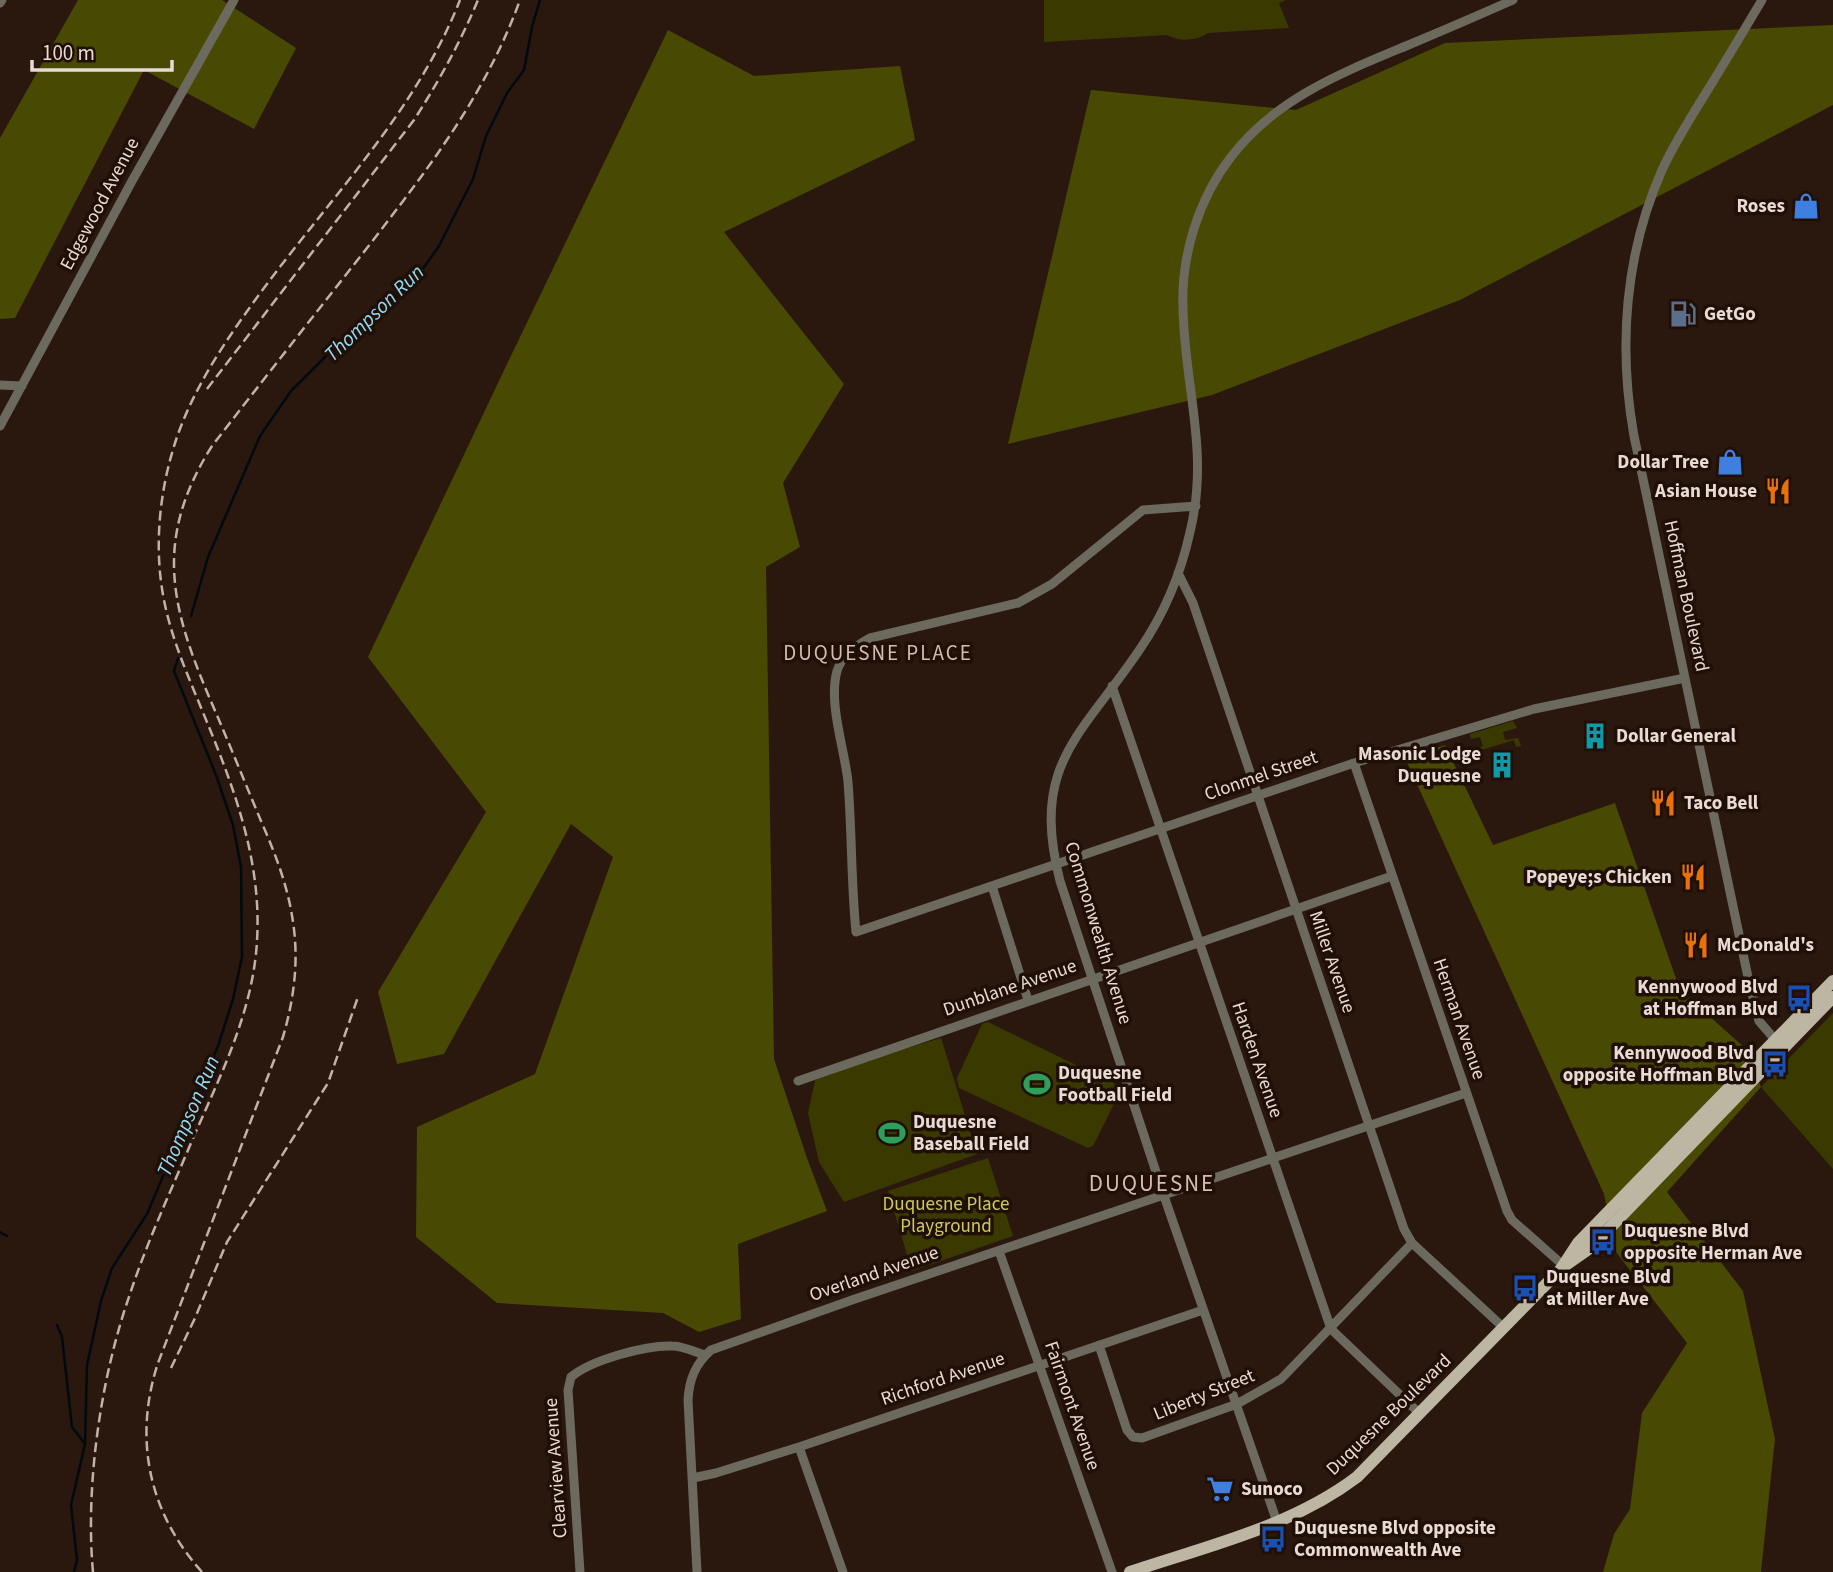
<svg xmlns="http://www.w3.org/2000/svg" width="1833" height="1572" viewBox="0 0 1833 1572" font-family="'Source Sans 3',sans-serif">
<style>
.green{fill:#3a3a00}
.forest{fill:#484902}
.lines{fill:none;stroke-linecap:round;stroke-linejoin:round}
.stream{stroke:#010b0f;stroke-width:2.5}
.minor{stroke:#6c695f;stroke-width:9}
.major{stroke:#bdb6a2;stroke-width:12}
.rail{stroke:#c0b2ab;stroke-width:2.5;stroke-dasharray:10 5;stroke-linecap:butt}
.labels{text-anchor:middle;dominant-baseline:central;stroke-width:7;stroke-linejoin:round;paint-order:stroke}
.street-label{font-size:19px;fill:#e8dad4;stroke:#200f06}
.poi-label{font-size:19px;font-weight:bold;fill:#e8dad4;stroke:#200f06;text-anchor:start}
.park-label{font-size:19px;fill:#c9cc5b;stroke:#200f06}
.water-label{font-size:21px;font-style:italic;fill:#90dbf4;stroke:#200f06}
.neighbourhood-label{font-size:21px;letter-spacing:2px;fill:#d6bcb0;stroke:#200f06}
.quarter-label{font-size:23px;letter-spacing:2px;fill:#d6bcb0;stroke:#200f06}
</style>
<rect width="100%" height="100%" fill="#2a180f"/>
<path class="green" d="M1044,0H1286L1279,3L1289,28L1208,33C1196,41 1180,42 1167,35L1044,42Z
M1513,721L1517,728L1503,732L1505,740L1518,738L1521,746L1516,747L1514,740L1478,751L1479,755L1475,756L1474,750L1483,746L1480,737L1471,739L1470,734Z
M1833,1013V1169L1761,1087Z
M988,1022L1119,1086L1121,1090L1093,1146L1088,1148L959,1088L957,1078L982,1024Z
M941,1038L977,1154L844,1202L819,1162L808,1113L815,1080L887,1054Z
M988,1158L1013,1236L912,1271L888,1191Z"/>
<path class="forest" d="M78,0H222L296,48L254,129L144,70L15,318L0,319V138Z
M1833,25V105L1460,300L1212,395L1008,444L1091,90L1296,110L1445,43Z
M668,30L754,76L900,66L915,140L724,232L844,384L783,483L800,547L766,567L774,1059L807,1158L827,1211L738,1244L741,1319L699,1332L663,1313L497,1303L416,1237L417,1127L535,1074L613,857L571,824L444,1054L397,1064L378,992L486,812L368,657L507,364Z
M1445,745L1493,845L1615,803L1680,990L1745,1048L1761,1087L1667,1192L1743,1291L1775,1439L1761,1572H1603L1614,1534L1630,1509L1642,1413L1687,1343L1616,1252L1604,1194L1405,758Z"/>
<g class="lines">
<path class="stream" d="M191,616L208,557L260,436L291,391L329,353L370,321L415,280L439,246L473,179L486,136L507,93L524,70L532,27L540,0
M0,1232L7,1236
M57,1325L62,1337L72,1427L85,1444
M74,1572L77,1560L71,1505L85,1444L87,1365L101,1301L112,1268L147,1214L218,1046L233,999L242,957L241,867L233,825L216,775L174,671L178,658"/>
<path class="minor" d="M1762,0C1743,32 1724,64 1704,96C1689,120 1674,144 1662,170C1625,254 1618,346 1634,436L1749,982L1759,1021L1778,1043
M0,3L2,0
M0,385L22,386
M0,426L132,181L234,0
M1196,506L1143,510L1052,584L1018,603L870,638C856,646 842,655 837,671C828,704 845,750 848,782C852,832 851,882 856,932L1354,763L1534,709L1685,678
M1178,573L1193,603L1404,1229L1412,1243L1504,1328
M1112,686L1331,1329L1420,1414
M1354,763L1507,1211L1512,1220L1564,1266
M992,886L1028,1000
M798,1081L1392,876
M999,1251L1112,1572
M1099,1345L1127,1430L1133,1437L1142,1438L1237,1404L1281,1379L1412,1243
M799,1447L843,1572
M693,1478L716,1473L799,1447L1203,1310
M1277,1522L1164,1196L1060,881C1030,763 1081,737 1140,649C1164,614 1181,573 1190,532C1210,451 1184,386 1183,307C1181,255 1199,198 1231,157C1275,99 1341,73 1406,46C1442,31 1477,16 1513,0
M580,1572L568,1390L571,1377C591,1360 646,1345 672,1346C684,1346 694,1352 705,1355
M697,1572L688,1400C689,1380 695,1364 711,1350L852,1300L1466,1093"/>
<path class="major" d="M1567,1264L1587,1250L1599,1239L1833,997
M1130,1572C1207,1546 1291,1527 1357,1477L1561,1269L1578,1243L1833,981"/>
<path class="rail" d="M207,389L414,120C439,81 460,43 478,0
M171,1368L195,1318L227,1242L328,1083L358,997
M93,1572C85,1485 101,1376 130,1294C147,1242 170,1193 191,1143C219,1078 253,1013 257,941C262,859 233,785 202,710C188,676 173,642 165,605C153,550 159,490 177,437C193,391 220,349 248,310C320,208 414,117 460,0
M202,1572C149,1513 133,1439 158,1363L283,1037C294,999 299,961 293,922C288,886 275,853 261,821C246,785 231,748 216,713C173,614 150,544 212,446C263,380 315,314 367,248C428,169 485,96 520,0"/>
</g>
<defs>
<g id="shop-bare" transform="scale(2.1)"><path d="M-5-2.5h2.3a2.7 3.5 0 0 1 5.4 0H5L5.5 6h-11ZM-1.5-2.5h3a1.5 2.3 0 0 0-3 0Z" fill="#3f7fe0" stroke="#200f06" stroke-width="2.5" paint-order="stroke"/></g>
<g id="fuel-bare" transform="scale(2.1)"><path d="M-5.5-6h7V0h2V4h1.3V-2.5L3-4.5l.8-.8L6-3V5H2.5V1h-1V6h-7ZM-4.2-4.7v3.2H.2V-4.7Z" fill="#5c6f8a" stroke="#200f06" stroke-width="2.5" paint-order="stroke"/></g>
<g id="restaurant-bare" transform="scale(2.1)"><path d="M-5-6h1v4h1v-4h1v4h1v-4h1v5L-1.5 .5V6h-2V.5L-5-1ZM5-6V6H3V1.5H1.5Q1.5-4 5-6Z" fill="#e8710a" stroke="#200f06" stroke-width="2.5" paint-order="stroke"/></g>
<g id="building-bare" transform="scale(2.1)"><path d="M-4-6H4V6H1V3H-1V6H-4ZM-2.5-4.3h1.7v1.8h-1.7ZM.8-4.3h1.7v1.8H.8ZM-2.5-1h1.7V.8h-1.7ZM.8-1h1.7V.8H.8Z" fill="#0f9aa8" stroke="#200f06" stroke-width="2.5" paint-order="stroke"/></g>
<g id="bus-bare" transform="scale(2.1)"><path d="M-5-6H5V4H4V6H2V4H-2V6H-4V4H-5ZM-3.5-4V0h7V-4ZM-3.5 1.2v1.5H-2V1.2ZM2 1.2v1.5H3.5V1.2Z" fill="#1a4fb4" stroke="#200f06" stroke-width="2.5" paint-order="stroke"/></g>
<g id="stadium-bare" transform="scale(2.1)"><path d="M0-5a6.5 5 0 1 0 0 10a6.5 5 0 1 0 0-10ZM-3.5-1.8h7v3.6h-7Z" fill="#2e9e5b" stroke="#200f06" stroke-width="2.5" paint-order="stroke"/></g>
<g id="supermarket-bare" transform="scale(2.1)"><path d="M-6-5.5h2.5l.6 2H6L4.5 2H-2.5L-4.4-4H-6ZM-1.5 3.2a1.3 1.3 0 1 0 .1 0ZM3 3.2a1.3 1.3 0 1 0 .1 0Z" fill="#3f7fe0" stroke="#200f06" stroke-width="2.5" paint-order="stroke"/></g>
</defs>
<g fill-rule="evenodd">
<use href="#shop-bare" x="1806" y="206"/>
<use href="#fuel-bare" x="1683" y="314"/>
<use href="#shop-bare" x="1730" y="462"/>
<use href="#restaurant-bare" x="1778" y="491"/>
<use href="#building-bare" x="1595" y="736"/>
<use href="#building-bare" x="1502" y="765"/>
<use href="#restaurant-bare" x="1663" y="803"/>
<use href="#restaurant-bare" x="1693" y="877"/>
<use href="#restaurant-bare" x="1696" y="945"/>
<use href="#bus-bare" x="1799" y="998"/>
<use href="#bus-bare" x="1775" y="1064"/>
<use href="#stadium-bare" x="1037" y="1084"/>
<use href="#stadium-bare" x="892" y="1133"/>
<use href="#bus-bare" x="1603" y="1242"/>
<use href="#bus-bare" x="1525" y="1288"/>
<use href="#supermarket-bare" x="1220" y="1489"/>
<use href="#bus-bare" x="1273" y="1539"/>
</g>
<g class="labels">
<g class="street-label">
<text transform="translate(100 204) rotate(-62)">Edgewood Avenue</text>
<text transform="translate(1686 596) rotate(78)">Hoffman Boulevard</text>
<text transform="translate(1261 776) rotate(-19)">Clonmel Street</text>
<text transform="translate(1098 933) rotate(73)">Commonwealth Avenue</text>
<text transform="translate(1332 962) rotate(71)">Miller Avenue</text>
<text transform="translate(1010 988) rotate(-19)">Dunblane Avenue</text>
<text transform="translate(1459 1019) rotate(71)">Herman Avenue</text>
<text transform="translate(1257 1060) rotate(71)">Harden Avenue</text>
<text transform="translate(874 1274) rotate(-19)">Overland Avenue</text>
<text transform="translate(943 1379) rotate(-19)">Richford Avenue</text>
<text transform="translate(1204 1395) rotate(-22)">Liberty Street</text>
<text transform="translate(1072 1406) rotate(71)">Fairmont Avenue</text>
<text transform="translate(1389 1415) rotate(-44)">Duquesne Boulevard</text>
<text transform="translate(556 1468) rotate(-94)">Clearview Avenue</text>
</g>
<g class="poi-label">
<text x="1785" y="206" text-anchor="end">Roses</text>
<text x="1704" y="314">GetGo</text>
<text x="1709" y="462" text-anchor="end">Dollar Tree</text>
<text x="1757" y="491" text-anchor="end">Asian House</text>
<text x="1616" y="736">Dollar General</text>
<text x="1481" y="754" text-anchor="end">Masonic Lodge<tspan x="1481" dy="22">Duquesne</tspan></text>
<text x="1684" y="803">Taco Bell</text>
<text x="1672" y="877" text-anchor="end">Popeye;s Chicken</text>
<text x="1717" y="945">McDonald's</text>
<text x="1778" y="987" text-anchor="end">Kennywood Blvd<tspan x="1778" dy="22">at Hoffman Blvd</tspan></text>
<text x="1754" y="1053" text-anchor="end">Kennywood Blvd<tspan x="1754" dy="22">opposite Hoffman Blvd</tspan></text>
<text x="1058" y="1073">Duquesne<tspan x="1058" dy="22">Football Field</tspan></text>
<text x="913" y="1122">Duquesne<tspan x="913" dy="22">Baseball Field</tspan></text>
<text x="1624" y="1231">Duquesne Blvd<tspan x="1624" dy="22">opposite Herman Ave</tspan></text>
<text x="1546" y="1277">Duquesne Blvd<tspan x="1546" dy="22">at Miller Ave</tspan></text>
<text x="1241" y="1489">Sunoco</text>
<text x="1294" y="1528">Duquesne Blvd opposite<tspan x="1294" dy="22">Commonwealth Ave</tspan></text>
</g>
<g class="park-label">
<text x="946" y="1204">Duquesne Place<tspan x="946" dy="22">Playground</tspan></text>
</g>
<g class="water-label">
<text transform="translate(374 313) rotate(-44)">Thompson Run</text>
<text transform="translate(188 1116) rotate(-67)">Thompson Run</text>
</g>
<g class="neighbourhood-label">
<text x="878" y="653">DUQUESNE PLACE</text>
</g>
<g class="quarter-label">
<text x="1152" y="1183">DUQUESNE</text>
</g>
</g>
<path d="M32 60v10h140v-10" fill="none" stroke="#e8dad4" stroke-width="3.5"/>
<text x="42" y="60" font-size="21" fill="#e8dad4" stroke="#200f06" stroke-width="5" paint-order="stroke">100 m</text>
</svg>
